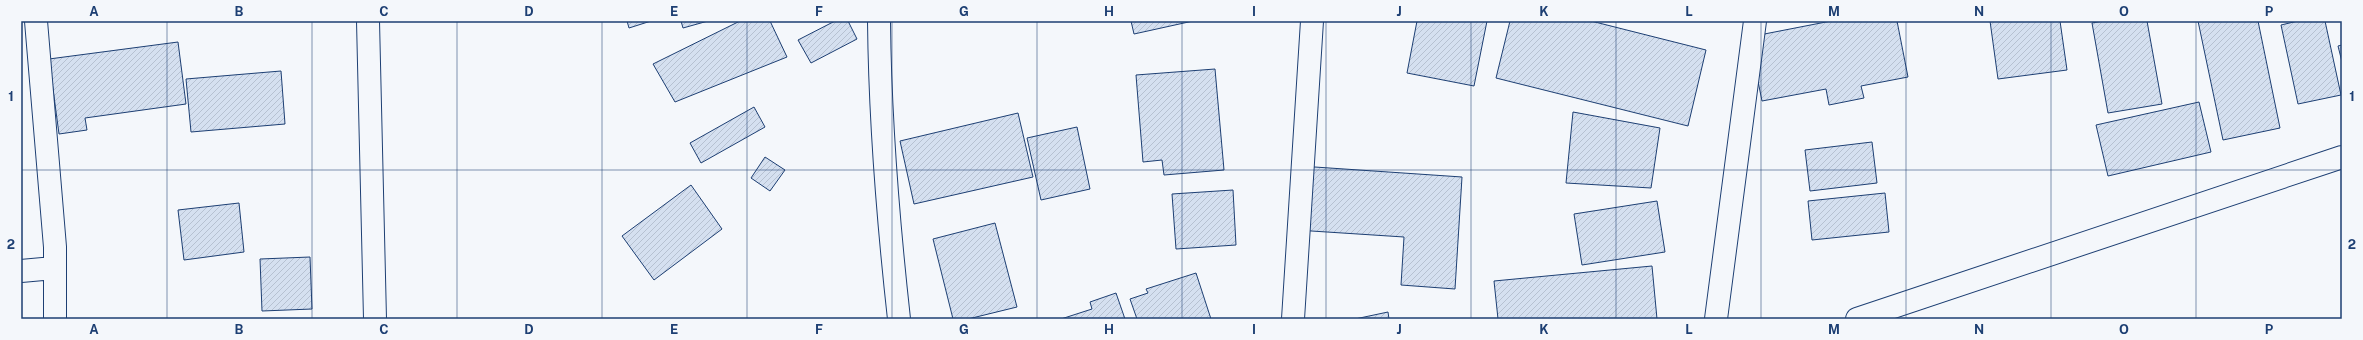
<svg xmlns="http://www.w3.org/2000/svg" width="2363" height="340" viewBox="0 0 2363 340" font-family="'Public Sans',sans-serif">
<style>
.building{fill:url(#building-hatch);stroke:#1d3f73}
.lines{fill:none;stroke-linecap:round;stroke-linejoin:round}
.minor-casing{stroke:#1d3f73;stroke-width:24}
.minor{stroke:#f4f7fb;stroke-width:22}
.grid{fill:none;stroke:#1d3f73;stroke-width:1;stroke-opacity:0.55}
.neatline{fill:none;stroke:#1d3f73;stroke-width:1.5}
.grid-label{font-size:13px;text-anchor:middle;font-weight:bold;fill:#1d3f73}
</style>
<defs>
<pattern id="building-hatch" width="6" height="6" patternUnits="userSpaceOnUse"><rect width="6" height="6" fill="#d5e0f0"/><path d="M-1 1l2-2M0 6l6-6M5 7l2-2" fill="none" stroke="#b6c1d1"/></pattern>
</defs>
<rect width="100%" height="100%" fill="#f4f7fb"/>
<path class="building" d="M627,21H651L629,28Z
M681,21H708L683,28Z
M740,21H770L787,57L675,102L653,64Z
M835,21H848L857,39L811,63L798,40Z
M1131,21H1193L1134,34Z
M1417,21H1487L1474,86L1407,73Z
M1510,21H1591L1706,50L1688,126L1496,78Z
M1831,21H1897L1908,77L1861,86L1864,98L1829,105L1826,89L1762,101L1749,37Z
M1990,21H2060L2067,70L1998,79Z
M2103,21H2147L2162,104L2108,113L2092,23Z
M2198,21H2258L2280,128L2223,140Z
M2298,21H2325L2341,95L2298,104L2281,25Z
M178,42L186,104L85,118L87,130L59,134L49,59Z
M2342,45V62L2338,46Z
M1215,69L1224,170L1164,175L1162,160L1143,162L1136,75Z
M281,71L285,124L191,132L186,79Z
M2199,102L2211,152L2108,176L2096,125Z
M754,107L765,127L701,163L690,143Z
M1573,112L1660,128L1651,188L1566,183Z
M1018,113L1033,177L914,204L900,141Z
M1077,127L1090,189L1041,200L1027,138Z
M1872,142L1877,183L1810,191L1805,150Z
M765,157L785,170L770,191L751,178Z
M1300,166L1462,177L1455,289L1401,285L1404,237L1296,230Z
M691,185L722,229L654,280L622,236Z
M1233,190L1236,245L1176,249L1172,194Z
M1885,193L1889,232L1812,240L1808,201Z
M1657,201L1665,252L1582,265L1574,214Z
M239,203L244,252L184,260L178,210Z
M995,223L1017,307L968,319H953L933,239Z
M310,257L312,309L262,311L260,259Z
M1652,266L1657,319H1498L1494,281Z
M1196,273L1211,319H1137L1130,299L1148,293L1146,289Z
M1116,293L1125,319H1061L1092,309L1090,302Z
M1388,312L1389,319H1355Z"/>
<g class="lines">
<g class="minor-casing">
<path id="minor" d="M36,21L55,247V319
M368,21L375,319
M879,21C880,121 888,220 899,319
M21,271L54,268
M1293,319L1312,21
M1716,319L1755,21
M1857,319L2342,157"/>
</g>
<use href="#minor" class="minor"/>
</g>
<path class="grid" d="M167,21V319M312,21V319M457,21V319M602,21V319M747,21V319M892,21V319M1037,21V319M1182,21V319M1326,21V319M1471,21V319M1616,21V319M1761,21V319M1906,21V319M2051,21V319M2196,21V319M21,170H2342"/>
<rect width="2363" height="340" fill="none" stroke="#f4f7fb" stroke-width="44"/>
<rect x="22" y="22" width="2319" height="296" class="neatline"/>
<g class="grid-label">
<text x="94" y="16">A</text>
<text x="239" y="16">B</text>
<text x="384" y="16">C</text>
<text x="529" y="16">D</text>
<text x="674" y="16">E</text>
<text x="819" y="16">F</text>
<text x="964" y="16">G</text>
<text x="1109" y="16">H</text>
<text x="1254" y="16">I</text>
<text x="1399" y="16">J</text>
<text x="1544" y="16">K</text>
<text x="1689" y="16">L</text>
<text x="1834" y="16">M</text>
<text x="1979" y="16">N</text>
<text x="2124" y="16">O</text>
<text x="2269" y="16">P</text>
<text x="11" y="101">1</text>
<text x="2352" y="101">1</text>
<text x="11" y="249">2</text>
<text x="2352" y="249">2</text>
<text x="94" y="334">A</text>
<text x="239" y="334">B</text>
<text x="384" y="334">C</text>
<text x="529" y="334">D</text>
<text x="674" y="334">E</text>
<text x="819" y="334">F</text>
<text x="964" y="334">G</text>
<text x="1109" y="334">H</text>
<text x="1254" y="334">I</text>
<text x="1399" y="334">J</text>
<text x="1544" y="334">K</text>
<text x="1689" y="334">L</text>
<text x="1834" y="334">M</text>
<text x="1979" y="334">N</text>
<text x="2124" y="334">O</text>
<text x="2269" y="334">P</text>
</g>
</svg>
